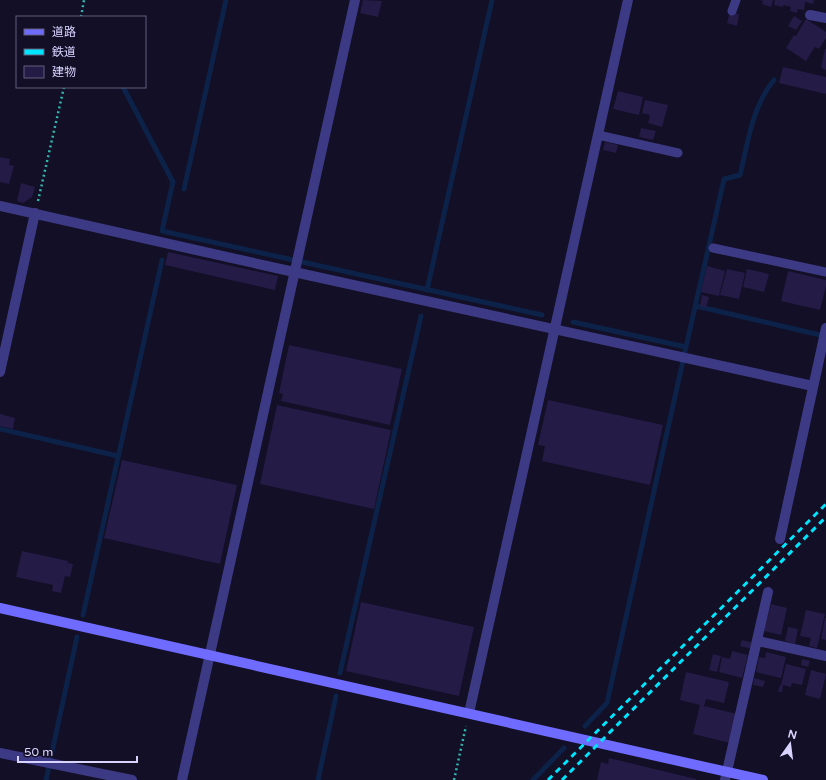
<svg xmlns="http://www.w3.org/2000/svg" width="826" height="780" viewBox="0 0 826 780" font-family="'Varela Round','Noto Sans JP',sans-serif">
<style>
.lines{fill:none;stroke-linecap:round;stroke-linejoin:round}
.stream{stroke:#0c2248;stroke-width:5}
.building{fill:#241b47}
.path{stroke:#2fb8b0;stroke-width:2.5;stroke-dasharray:2 3;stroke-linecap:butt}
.lane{stroke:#3d3a85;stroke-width:9}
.street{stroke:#3d3a85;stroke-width:10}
.secondary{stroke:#6f6bff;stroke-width:10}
.rail{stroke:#00e5ff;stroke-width:3;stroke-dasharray:6 5;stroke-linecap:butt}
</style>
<rect width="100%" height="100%" fill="#130f26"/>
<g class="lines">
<path class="stream" d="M123,87L173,182L162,231L542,315
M184,189L226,0
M427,290L492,0
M696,306L820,335
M573,322L686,347L607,703L585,726
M686,347L724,179L740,175C748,142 752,107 774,80
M0,429L118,456
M83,615L162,260
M340,673L421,316
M50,761L77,637
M46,780L49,767
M318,780L336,696
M533,780L564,748"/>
</g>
<path class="building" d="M363,0L382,1L378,17L360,13Z
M760,0H773L771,7L762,4L763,1Z
M775,0H814L813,4L805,2L804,10L798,9L797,13L790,11L791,7L783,5V7L774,5Z
M730,12L739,14L737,26L727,23Z
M794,16L802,21L796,30L788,26Z
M806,19L826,32V38L819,49L815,47L806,61L786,48L794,35L796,36Z
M825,49H826V70L821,68Z
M783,67L826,77V94L779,83Z
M618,91L643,97L639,115L613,109Z
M645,100L668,105L662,127L648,123L650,115L642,113Z
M641,128L656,131L653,140L639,137Z
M605,142L618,145L616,153L603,150Z
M0,157L10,159L9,165L14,166L9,184L0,182Z
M21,183L35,187L32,197L23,203L17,201Z
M168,252L278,276L275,290L165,265Z
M707,266L725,271L719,296L701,292Z
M727,269L745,273L739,299L720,295Z
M747,269L769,274L764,292L743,287Z
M788,271L826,280V286L820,310L781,301Z
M702,295L709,297L706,308L700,306Z
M289,345L402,369L390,425L281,401L283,394L279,393Z
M548,400L663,425L650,485L542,461L545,446L538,445Z
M277,405L391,430L374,509L260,484Z
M0,414L15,418L13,429L0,426Z
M122,460L237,485L220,564L104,538Z
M22,551L68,561L67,568L68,563L73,564L70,577L65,576L61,593L52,591L53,585L16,577Z
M361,602L474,627L459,696L346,671Z
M771,604L787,608L781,635L764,631Z
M806,610L825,614L817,648L809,646L811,638L800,636Z
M825,618H826V640L821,639Z
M788,627L798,629L795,644L785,641Z
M742,640L754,643L753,649L740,646Z
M732,651L748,655L742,678L719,672L722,657L730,659Z
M766,652L786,657L781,678L756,672L759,657L765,658Z
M713,654L721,656L717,672L709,670Z
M802,659L810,661L808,667L801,665Z
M786,664L806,669L802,685L792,683L791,687L783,685L782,692H778L780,685H781Z
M811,670L826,674L820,699L805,695Z
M686,672L729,682L724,703L706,699L704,706L737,714L730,743L693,734L700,705L680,700Z
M754,678L765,681L763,687L753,685Z
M609,758L696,779V780H597L601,762L608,764Z"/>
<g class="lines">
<path class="path" d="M81,17L84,0
M38,201L64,87
M454,780L466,726"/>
<path class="lane" d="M732,11L736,0
M598,135L678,153
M713,248L826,272"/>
<path class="street" d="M810,15L826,18
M0,206L294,272L813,386
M0,372L35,213
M780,539L826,328
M758,641L826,656
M469,713L628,0
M0,753L132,780
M182,780L355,0
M725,780L768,592"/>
<path class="secondary" d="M0,608L763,780"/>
<path class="rail" d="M548,780L826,504
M562,780L826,517"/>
</g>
<rect x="16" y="16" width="130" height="72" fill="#130f26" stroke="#625e7d"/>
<rect x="24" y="29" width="20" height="6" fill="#6f6bff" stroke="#625e7d"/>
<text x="52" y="36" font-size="12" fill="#d9d4ff">道路</text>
<rect x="24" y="49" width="20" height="6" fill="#00e5ff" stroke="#625e7d"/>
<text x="52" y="56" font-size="12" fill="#d9d4ff">鉄道</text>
<rect x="24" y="66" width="20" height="12" fill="#241b47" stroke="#625e7d"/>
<text x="52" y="76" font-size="12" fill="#d9d4ff">建物</text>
<g transform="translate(790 744) rotate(14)" stroke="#130f26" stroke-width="3" paint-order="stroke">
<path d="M0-3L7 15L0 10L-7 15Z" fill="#d9d4ff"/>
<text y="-6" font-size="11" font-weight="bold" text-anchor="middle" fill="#d9d4ff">N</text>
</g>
<path d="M18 756v6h119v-6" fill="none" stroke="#d9d4ff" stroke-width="2"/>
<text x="24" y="756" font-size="12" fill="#d9d4ff" stroke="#130f26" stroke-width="3" paint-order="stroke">50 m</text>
</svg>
